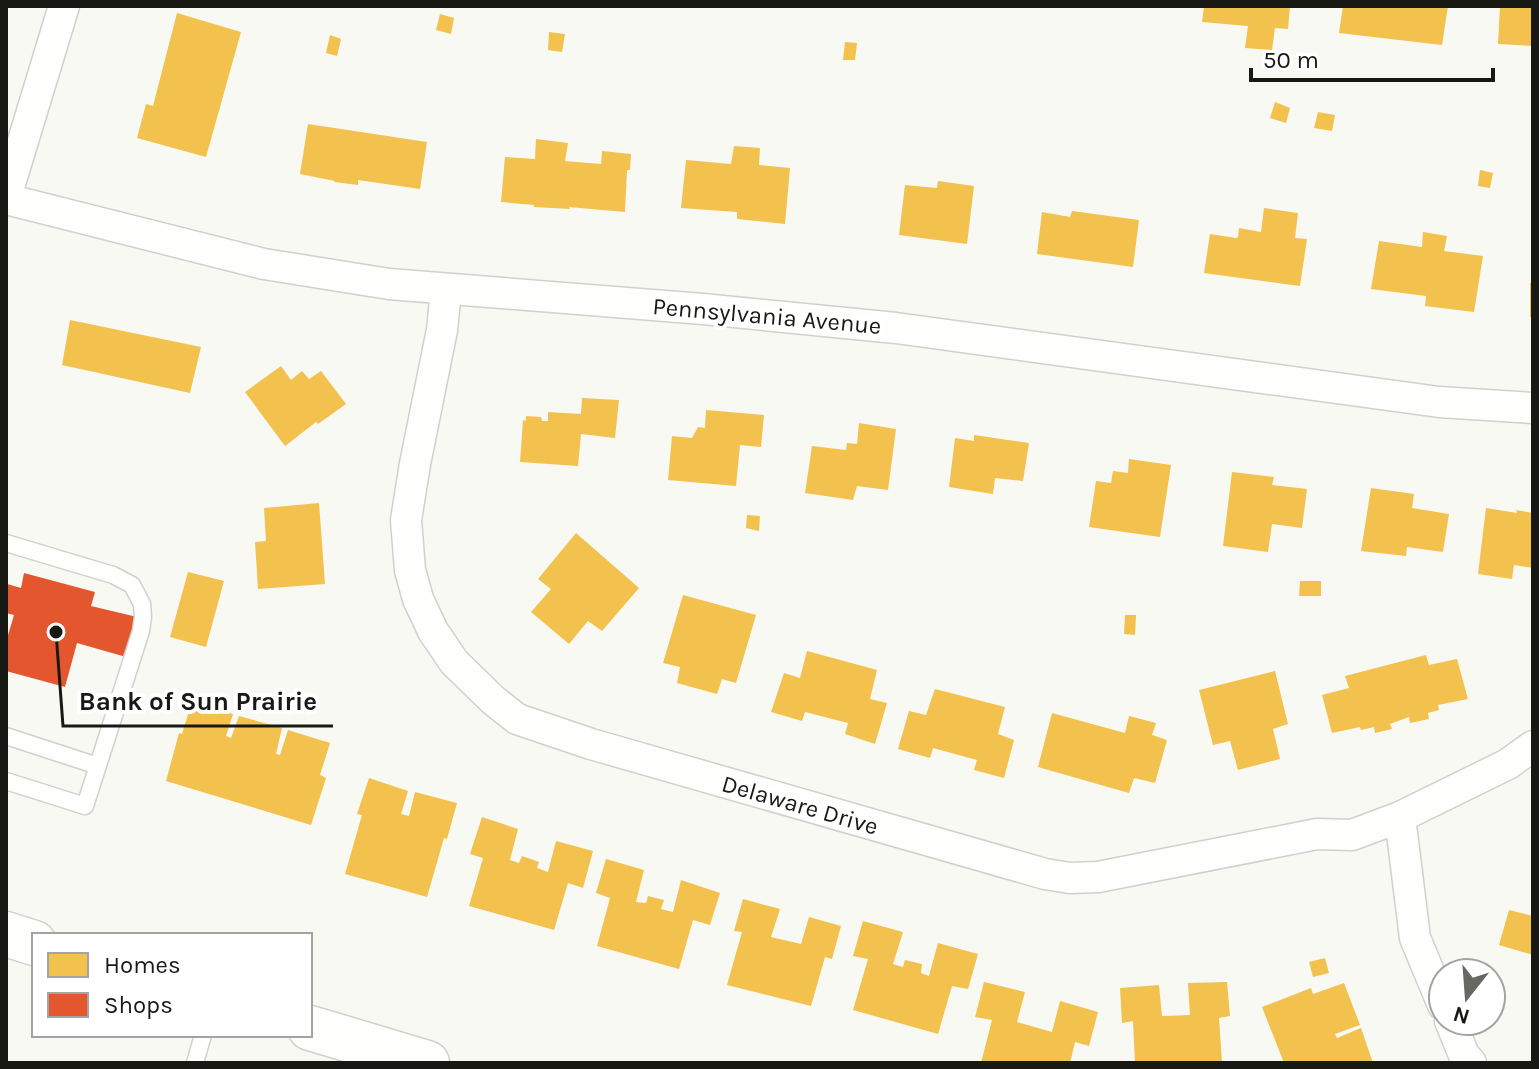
<svg xmlns="http://www.w3.org/2000/svg" width="1539" height="1069" viewBox="0 0 1539 1069" font-family="Karla,sans-serif">
<style>
.homes{fill:#f2c14e}
.shops{fill:#e4572e}
.lines{fill:none;stroke-linecap:round;stroke-linejoin:round}
.lane-casing{stroke:#d0d0cc;stroke-width:19}
.street-casing{stroke:#d0d0cc;stroke-width:33}
.primary-casing{stroke:#d0d0cc;stroke-width:47}
.lane{stroke:#fefefd;stroke-width:16}
.street{stroke:#fefefd;stroke-width:30}
.primary{stroke:#fefefd;stroke-width:44}
.labels{text-anchor:middle;dominant-baseline:central;stroke-width:8;stroke-linejoin:round;paint-order:stroke}
.street-label{font-size:24px;fill:#181815;stroke:#fff}
.leader{fill:none;stroke:#181815;stroke-width:3}
.callout-dot{fill:#181815;stroke:#fff;stroke-width:3}
.callout-label{font-size:26px;text-anchor:middle;font-weight:bold;fill:#181815;stroke:#fff;stroke-width:8;stroke-linejoin:round;paint-order:stroke}
</style>
<rect width="100%" height="100%" fill="#f9f9f3"/>
<path class="homes" d="M1204,6H1290L1288,29L1275,28L1272,50L1245,48L1248,26L1202,22Z
M1343,6H1448L1442,45L1339,33Z
M1500,6H1533V46L1498,44Z
M177,13L241,32L206,157L137,138L146,104L153,106Z
M440,14L454,18L451,34L436,30Z
M549,32L565,34L562,52L548,50Z
M330,35L341,39L337,56L326,53Z
M845,42L857,43L855,60H843Z
M1275,102L1290,108L1286,123L1270,118Z
M1318,112L1335,115L1332,131L1314,128Z
M308,124L427,142L420,189L358,180V185L334,182L335,181L300,174Z
M536,139L568,143L565,161L601,164L602,151L631,154L630,170H627L625,212L569,207L570,209L534,207V205L501,202L505,157L535,159Z
M734,146L760,148L759,165L790,168L785,224L737,219V212L681,208L686,160L731,164Z
M1480,170L1493,173L1490,188L1478,186Z
M938,181L974,186L967,244L899,235L905,185L937,188Z
M1264,208L1298,213L1295,238L1307,239L1300,286L1204,273L1210,234L1236,238L1238,237L1239,228L1261,232Z
M1072,211L1139,220L1133,267L1037,254L1042,212L1070,217Z
M1423,232L1447,236L1444,251L1483,256L1474,312L1425,306L1426,296L1371,289L1379,241L1422,247Z
M1530,283H1533V317H1530Z
M70,320L201,347L190,393L62,365Z
M281,366L291,380L302,371L309,379L321,371L346,404L318,424L316,422L285,446L245,392Z
M582,398L619,400L615,438L581,434L578,466L520,462L523,420L526,421V416L541,417L542,421H548V412L581,414Z
M706,410L764,415L761,447L740,445L736,486L668,480L672,436L692,438L698,427L705,428Z
M859,423L896,429L888,490L857,486L853,500L805,493L812,446L846,450L847,443L857,444Z
M974,435L1029,443L1023,481L995,478L993,494L949,487L955,438L974,441Z
M1129,459L1171,465L1160,537L1089,527L1096,481L1111,483L1113,471L1128,473Z
M1232,472L1274,477L1272,485L1307,489L1302,528L1272,524L1268,552L1223,546Z
M1371,488L1414,494L1412,508L1449,514L1443,552L1407,547L1406,556L1361,551Z
M319,503L325,584L258,589L255,542L266,541L264,508Z
M1486,508L1517,513L1516,510L1533,513V568L1514,565L1512,579L1478,574Z
M747,515L760,516L759,531L746,528Z
M576,533L639,588L602,631L588,621L569,644L531,612L551,589L538,579Z
M188,572L224,581L206,647L170,637Z
M1300,581H1321V596H1299Z
M683,595L756,615L736,683L722,679L717,694L677,683L680,667L663,663Z
M1125,615H1136L1135,635L1124,634Z
M807,651L877,670L870,699L887,703L875,744L845,734L848,723L805,712L802,721L771,712L784,673L800,678Z
M1426,655L1429,665L1457,659L1468,699L1438,705L1439,710L1428,713L1429,719L1410,723L1409,717L1390,724L1392,729L1375,733L1374,727L1361,730L1360,727L1332,733L1322,695L1349,688L1345,676Z
M1275,671L1288,724L1273,729L1280,759L1238,770L1230,741L1213,745L1199,690Z
M935,689L1005,707L998,734L1014,740L1004,778L974,770L977,760L933,748L930,758L898,749L909,711L926,715Z
M192,701L233,714L226,736L231,738L239,716L282,728L276,754L280,755L288,730L330,743L320,775L326,778L311,825L166,781L179,733L182,734Z
M1052,713L1125,733L1129,716L1156,723L1152,735L1167,740L1155,783L1134,778L1129,793L1038,767Z
M369,778L408,791L401,814L409,816L415,792L457,803L447,839L444,838L427,897L345,874L362,815L357,814Z
M482,817L518,829L510,860L519,863L522,856L539,862L537,868L548,872L556,841L593,851L583,888L568,883L554,930L469,906L483,858L470,854Z
M606,859L644,870L636,902L646,903L648,896L664,900L661,909L673,912L681,880L720,893L710,925L693,920L679,969L597,946L610,898L596,893Z
M743,899L780,909L771,937L801,944L809,917L841,926L832,959L825,957L811,1006L727,985L742,932L734,931Z
M1509,910L1533,916V955L1499,945Z
M863,921L903,932L893,964L903,967L905,960L922,964L921,973L929,976L938,943L978,954L968,989L952,986L938,1034L853,1010L868,959L853,956Z
M1325,958L1329,973L1313,977L1309,962Z
M984,982L1025,992L1017,1022L1052,1032L1060,1001L1098,1012L1089,1046L1075,1042L1070,1063H981L992,1020L975,1017Z
M1227,982L1230,1016L1219,1018L1222,1063H1135L1133,1021L1122,1023L1120,988L1159,985L1162,1016L1190,1015L1188,983Z
M1344,983L1360,1025L1335,1034L1337,1038L1361,1028L1373,1063H1284L1262,1007L1311,988L1313,994Z"/>
<path class="shops" d="M24,573L95,592L91,606L137,617L126,657L77,643L65,687L6,671V642L14,615L6,613V587L7,584L21,588Z"/>
<g class="lines">
<g class="lane-casing">
<path id="lane" d="M6,543L113,575L132,585L142,604L143,617L141,631L85,806L6,781
M6,736L98,766
M195,1063L203,1035"/>
</g>
<g class="street-casing">
<path id="street" d="M6,197L64,6
M6,199L264,264L389,284L703,309L896,328L1439,402L1533,408
M446,289L442,330L415,464L406,520L410,570L418,599L433,631L454,662L493,700L517,719L591,744L1045,874L1070,878L1098,877L1317,834L1352,835L1400,817L1508,764L1533,746
M1400,817L1415,938L1443,1005
M1450,1021L1464,1055L1471,1063"/>
</g>
<g class="primary-casing">
<path id="primary" d="M6,934L34,943
M310,1028L427,1063"/>
</g>
<use href="#lane" class="lane"/>
<use href="#street" class="street"/>
<use href="#primary" class="primary"/>
</g>
<g class="labels">
<g class="street-label">
<text transform="translate(767 316) rotate(5)">Pennsylvania Avenue</text>
<text transform="translate(800 805) rotate(16)">Delaware Drive</text>
</g>
</g>
<path class="leader" d="M56 632L63 726H333"/>
<circle class="callout-dot" cx="56" cy="632" r="8"/>
<g class="callout-label">
<text x="198" y="710">Bank of Sun Prairie</text>
</g>
<rect width="1539" height="1069" fill="none" stroke="#181815" stroke-width="16"/>
<rect x="32" y="933" width="280" height="104" fill="#ffffff" stroke="#a3a3a1" stroke-width="2"/>
<rect x="48" y="953" width="40" height="24" fill="#f2c14e" stroke="#a3a3a1" stroke-width="2"/>
<text x="104" y="973" font-size="24" fill="#181815">Homes</text>
<rect x="48" y="993" width="40" height="24" fill="#e4572e" stroke="#a3a3a1" stroke-width="2"/>
<text x="104" y="1013" font-size="24" fill="#181815">Shops</text>
<g transform="translate(1467 997) rotate(197)"><circle r="38" fill="#ffffff" stroke="#a3a3a1" stroke-width="2"/>
<path d="M0-6L14 30L0 20L-14 30Z" fill="#676763"/>
<text y="-12" font-size="22" font-weight="bold" text-anchor="middle" fill="#181815">N</text>
</g>
<path d="M1251 68v12h242v-12" fill="none" stroke="#181815" stroke-width="4"/>
<text x="1263" y="68" font-size="24" fill="#181815" stroke="#ffffff" stroke-width="6" paint-order="stroke">50 m</text>
</svg>
